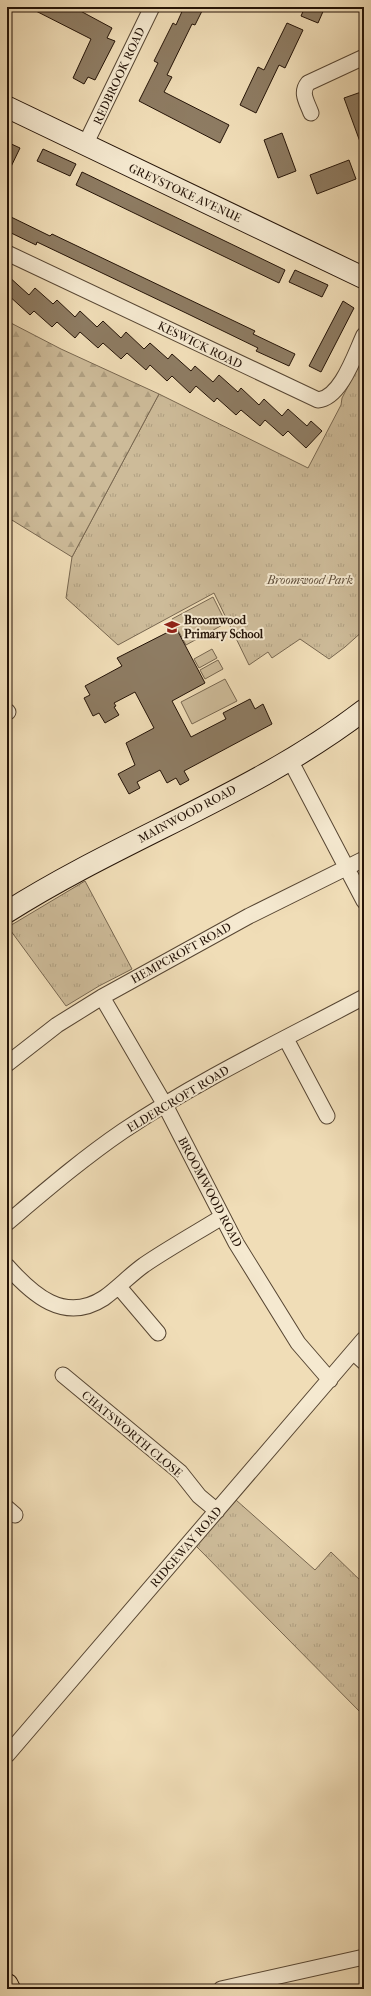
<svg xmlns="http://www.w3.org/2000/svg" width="371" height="1996" viewBox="0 0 371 1996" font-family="'IM FELL French Canon',serif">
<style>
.grass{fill:url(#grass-tufts);stroke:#786750}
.forest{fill:url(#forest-firs);stroke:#786750}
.pitch{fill:#cdbb99;stroke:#786750}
.building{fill:#8e7c63;stroke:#241307}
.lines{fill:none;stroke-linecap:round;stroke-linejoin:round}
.street-casing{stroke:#574633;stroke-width:17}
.secondary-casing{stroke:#241307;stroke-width:23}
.primary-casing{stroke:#241307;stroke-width:24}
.street{stroke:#f5e9d0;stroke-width:15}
.secondary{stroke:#f5e9d0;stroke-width:21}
.primary{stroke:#f0ddb7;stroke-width:22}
.labels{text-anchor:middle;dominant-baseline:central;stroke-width:4;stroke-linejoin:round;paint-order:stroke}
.street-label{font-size:12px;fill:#241307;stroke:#f5e9d0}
.park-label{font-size:12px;font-style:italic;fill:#5f4e3a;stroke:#f5e9d0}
.poi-label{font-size:12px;font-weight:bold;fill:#241307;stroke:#f5e9d0;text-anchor:start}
</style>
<defs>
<pattern id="grass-tufts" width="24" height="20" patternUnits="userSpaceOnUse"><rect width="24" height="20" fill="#cdbb99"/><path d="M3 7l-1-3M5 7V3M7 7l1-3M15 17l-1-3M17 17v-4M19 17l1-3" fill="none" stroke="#b0a082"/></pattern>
<pattern id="forest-firs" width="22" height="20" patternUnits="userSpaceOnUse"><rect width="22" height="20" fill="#cdbb99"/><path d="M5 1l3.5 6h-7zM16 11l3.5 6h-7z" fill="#b0a082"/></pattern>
</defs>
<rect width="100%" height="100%" fill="#f0ddb7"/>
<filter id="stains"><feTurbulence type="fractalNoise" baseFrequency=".005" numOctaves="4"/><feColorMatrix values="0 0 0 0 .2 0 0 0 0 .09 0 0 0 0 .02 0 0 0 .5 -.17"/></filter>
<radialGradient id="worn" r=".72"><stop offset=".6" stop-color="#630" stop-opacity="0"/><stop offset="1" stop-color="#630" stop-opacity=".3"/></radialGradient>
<path class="grass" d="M364,355V630L345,647L329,659L300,639L272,658L268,652L249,665L214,593L118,645L66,598L72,557L159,394L308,468L341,405L342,398Z
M85,881L132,969L99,986L66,1006L8,927Z
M236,1500L315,1570L331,1552L364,1584V1716L196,1546Z"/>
<path class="forest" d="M7,321L61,349L159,394L72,557L7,517Z"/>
<path class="pitch" d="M213,597L226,623L186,645L172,619Z
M212,649L217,658L199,668L194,659Z
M218,660L223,669L205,679L200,670Z
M225,679L237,701L192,724L181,702Z"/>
<path class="building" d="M28,7H73L112,28L107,38L115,41L95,80L88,77L84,84L73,78L91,39Z
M184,7H204L195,25L192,24L167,75L172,77L164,92L229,125L220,143L139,101L158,63L154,61L173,23L176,25Z
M305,7H325L318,23L301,16Z
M287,23L303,30L285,68L279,65L256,113L240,105L258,67L264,70Z
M364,91V150H363L344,98Z
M282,133L296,171L278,178L264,140Z
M7,142L20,148L7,175Z
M43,149L76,164L70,176L37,161Z
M349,160L356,179L317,194L310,175Z
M82,172L285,270L279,283L76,185Z
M11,217L50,236L52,234L255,331L253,334L295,354L289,366L256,351L258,348L186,313L37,242L36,245L7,231V226Z
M295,270L328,285L322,297L289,282Z
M7,275L29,295L35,288L53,304L57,300L75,317L80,311L97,327L103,321L121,338L126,332L144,349L150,343L168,359L172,354L191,371L195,366L213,382L219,375L238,392L241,388L259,405L264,399L282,416L288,409L307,426L311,421L322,431L306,448L288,431L283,436L265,420L260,426L241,410L236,415L217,398L214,402L196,386L190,393L172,376L167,381L150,365L146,370L127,353L121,359L103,343L98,348L80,332L75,338L57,322L52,327L34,311L30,315L7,294Z
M343,301L354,308L321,372L309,366Z
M176,628L205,683L172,701L191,737L226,719L223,713L250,699L255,709L263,704L272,724L184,771L189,780L180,785L176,778L167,783L160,770L137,782L140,788L129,794L118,774L135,765L126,743L154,728L135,692L114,703L116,706L114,707L119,715L105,723L99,713L93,716L84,698L90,695L85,686L122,666L117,658Z"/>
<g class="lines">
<g class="street-casing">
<path id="street" d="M311,113C307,102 300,93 308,83L364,57
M85,145L152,7
M7,253L318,400C341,398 355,354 364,335
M7,711L8,712
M290,760L364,901
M102,997L165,1105L236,1243L298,1343L330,1380
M286,1039L327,1116
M7,1064L57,1025L102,997L249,916L364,859
M7,1223C45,1191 82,1159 123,1131C199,1080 283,1040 364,997
M7,1266C32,1294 64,1324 104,1298C118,1288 130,1275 144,1265C169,1248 196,1233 222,1217
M119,1287L158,1333
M353,1352L364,1362
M63,1375L180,1472L199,1496L217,1511
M7,1508L15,1515
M7,1755L364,1339
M221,1989L364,1957"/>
</g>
<g class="secondary-casing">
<path id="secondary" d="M7,107L364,278
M7,912C122,839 256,793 364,710"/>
</g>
<g class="primary-casing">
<path id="primary" d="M7,1985L9,1989"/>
</g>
<use href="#street" class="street"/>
<use href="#secondary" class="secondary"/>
<use href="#primary" class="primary"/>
</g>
<defs>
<g id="school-bare" transform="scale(1.2)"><path d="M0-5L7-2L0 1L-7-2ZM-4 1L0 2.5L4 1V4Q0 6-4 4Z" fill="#8f2418" stroke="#f5e9d0" stroke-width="2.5" paint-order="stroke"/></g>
</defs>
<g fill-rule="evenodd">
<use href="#school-bare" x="172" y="627"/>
</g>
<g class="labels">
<g class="street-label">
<text transform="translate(119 76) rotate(-65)">REDBROOK ROAD</text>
<text transform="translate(185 193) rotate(25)">GREYSTOKE AVENUE</text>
<text transform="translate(200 345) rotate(26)">KESWICK ROAD</text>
<text transform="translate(187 814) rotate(-28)">MAINWOOD ROAD</text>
<text transform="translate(181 953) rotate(-29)">HEMPCROFT ROAD</text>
<text transform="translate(178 1099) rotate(-31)">ELDERCROFT ROAD</text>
<text transform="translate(210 1192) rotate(62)">BROOMWOOD ROAD</text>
<text transform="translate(132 1434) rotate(40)">CHATSWORTH CLOSE</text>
<text transform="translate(186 1547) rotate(-49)">RIDGEWAY ROAD</text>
</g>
<g class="park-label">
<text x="310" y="580">Broomwood Park</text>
</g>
<g class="poi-label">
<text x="184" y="620">Broomwood<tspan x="184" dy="14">Primary School</tspan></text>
</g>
</g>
<rect width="371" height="1996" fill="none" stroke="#f0ddb7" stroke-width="24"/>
<rect x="8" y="8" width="355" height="1980" fill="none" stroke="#241307" stroke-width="2"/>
<rect x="12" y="12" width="347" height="1972" fill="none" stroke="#241307"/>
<rect width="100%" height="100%" filter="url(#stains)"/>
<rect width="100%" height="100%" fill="url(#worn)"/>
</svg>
